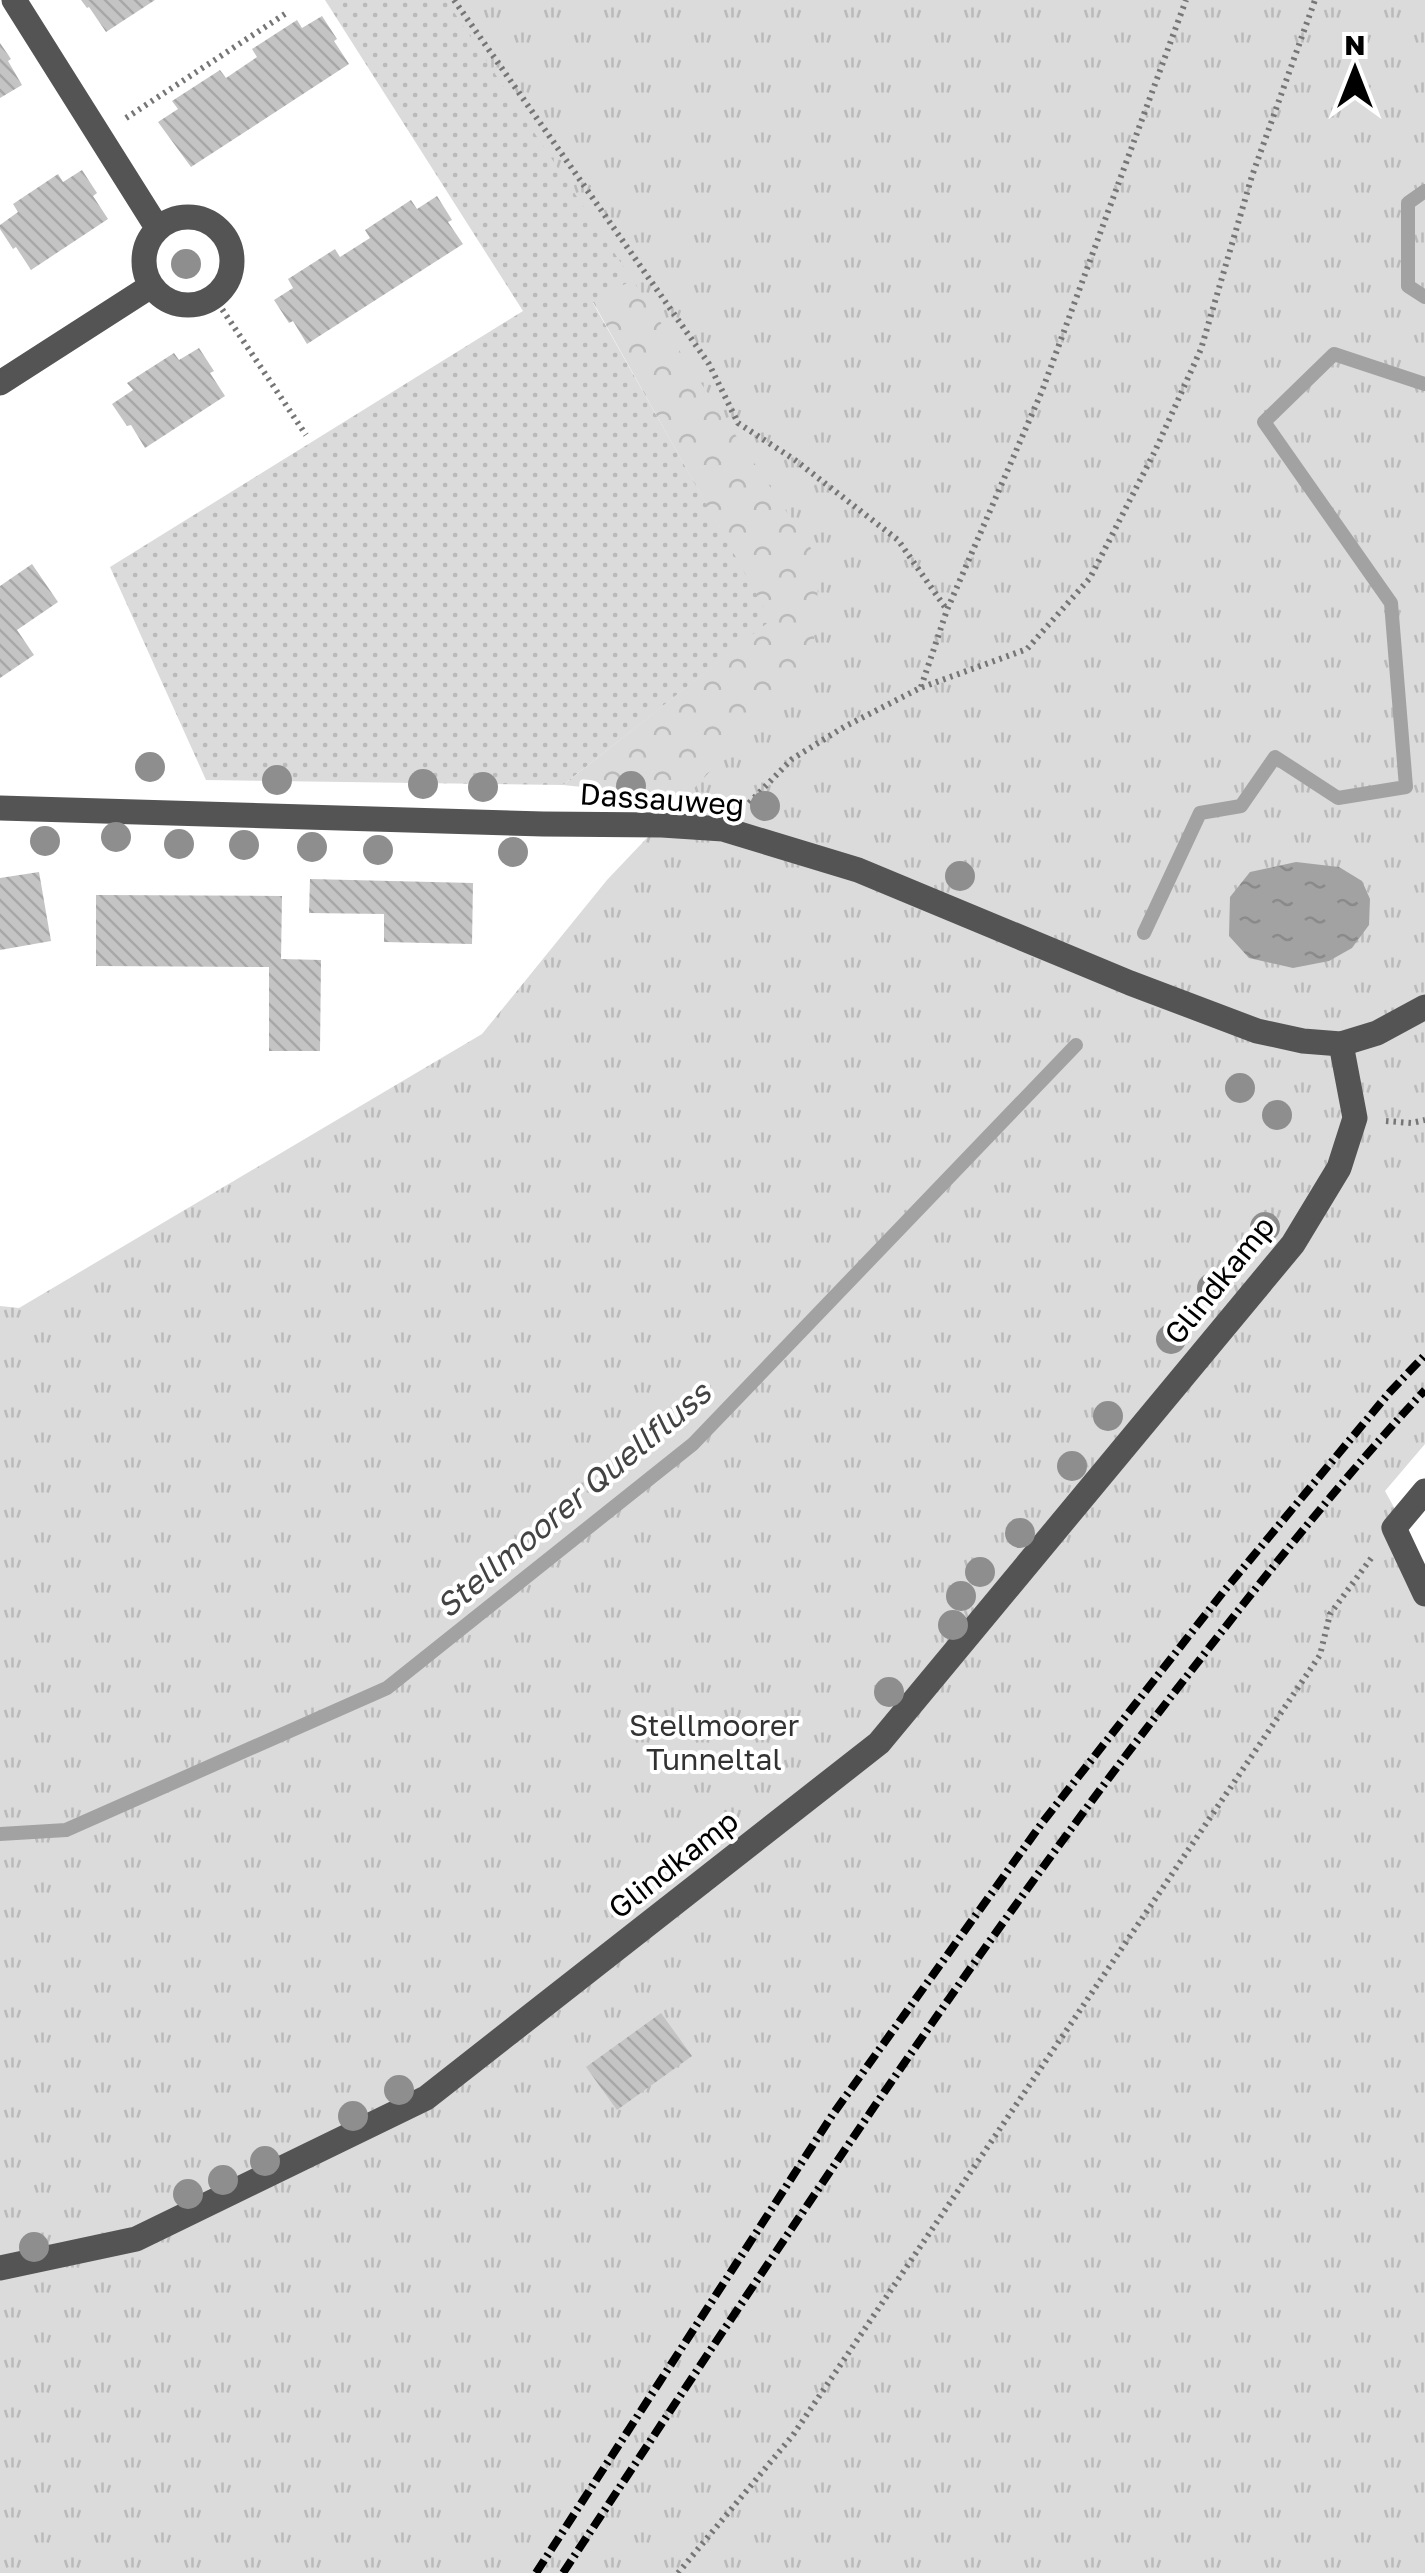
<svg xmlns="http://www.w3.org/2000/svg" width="1425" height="2573" viewBox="0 0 1425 2573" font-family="'Golos Text',sans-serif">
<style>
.grass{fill:url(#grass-dots)}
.forest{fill:url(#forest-crowns)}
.park{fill:url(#park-tufts)}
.water{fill:url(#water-ripples)}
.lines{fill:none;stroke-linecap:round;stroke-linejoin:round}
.stream{stroke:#a2a2a2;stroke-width:14}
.building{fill:url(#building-back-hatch)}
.path{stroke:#767676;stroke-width:6;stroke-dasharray:2.5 5;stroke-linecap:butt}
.minor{stroke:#545454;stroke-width:25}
.rail{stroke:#000;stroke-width:8;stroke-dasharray:15 5 2.5 5;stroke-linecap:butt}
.tree{fill:#8e8e8e}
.labels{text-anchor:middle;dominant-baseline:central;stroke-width:8;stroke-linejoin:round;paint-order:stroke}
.street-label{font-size:30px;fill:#000;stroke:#fff}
.park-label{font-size:30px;fill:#323232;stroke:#fff}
.water-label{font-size:32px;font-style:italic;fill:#434343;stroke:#fff}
</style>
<defs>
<pattern id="grass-dots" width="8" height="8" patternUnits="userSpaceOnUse" patternTransform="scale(2.5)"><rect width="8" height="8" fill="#dbdbdb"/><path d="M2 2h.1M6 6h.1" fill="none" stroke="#bababa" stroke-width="1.8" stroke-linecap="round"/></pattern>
<pattern id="forest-crowns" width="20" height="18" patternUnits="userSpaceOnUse" patternTransform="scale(2.5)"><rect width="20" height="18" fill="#dbdbdb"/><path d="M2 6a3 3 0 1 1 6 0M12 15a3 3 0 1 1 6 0" fill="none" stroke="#bababa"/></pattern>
<pattern id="park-tufts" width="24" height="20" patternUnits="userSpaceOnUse" patternTransform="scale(2.5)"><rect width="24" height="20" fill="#dbdbdb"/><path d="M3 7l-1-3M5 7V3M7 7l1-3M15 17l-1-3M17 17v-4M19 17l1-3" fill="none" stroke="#bababa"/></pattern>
<pattern id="water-ripples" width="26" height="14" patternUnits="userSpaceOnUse" patternTransform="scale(2.5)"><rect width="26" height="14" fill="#a2a2a2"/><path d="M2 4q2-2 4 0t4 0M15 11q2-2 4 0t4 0" fill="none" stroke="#8a8a8a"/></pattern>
<pattern id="building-back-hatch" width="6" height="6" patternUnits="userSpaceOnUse" patternTransform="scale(2.5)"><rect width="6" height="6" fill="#c4c4c4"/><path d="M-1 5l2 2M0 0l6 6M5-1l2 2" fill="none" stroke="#a7a7a7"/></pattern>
</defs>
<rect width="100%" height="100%" fill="#fff"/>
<path class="grass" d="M325,0H1211L593,303L772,620L563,785L206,780L110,567L523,311Z"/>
<path class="forest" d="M652,269L838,545V640L726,802L563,785L771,620L593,302Z"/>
<path class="park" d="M446,0H1425V1444L1385,1491L1425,1564V2573H0V1306L19,1308L482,1034L607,880L812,664L820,562Z"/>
<path class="water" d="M1296,862L1339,867L1362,881L1370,899L1369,925L1352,948L1329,961L1293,968L1249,958L1229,936L1230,897L1250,872Z"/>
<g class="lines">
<path class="stream" d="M1425,191L1408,203V286L1425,297
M1144,933L1200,813L1241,806L1275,757L1338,798L1406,787L1391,603L1264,422L1334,354L1425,384
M0,1834L66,1830L387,1688L693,1444L1076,1045"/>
</g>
<path class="building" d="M81,0H155L106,32L89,7L87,8Z
M322,16L337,39L334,41L349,64L191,167L158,122L178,109L172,101L220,70L226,78L257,57L252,49L297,20L302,28Z
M0,43L11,59L8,61L22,85L0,98Z
M82,170L97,193L93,196L108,219L31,270L16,247L13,249L0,229V225L18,212L13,204L58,174L63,182Z
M437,196L452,220L448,222L463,244L307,344L293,321L289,323L274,300L293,288L288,279L335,249L340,257L370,238L365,230L411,200L417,209Z
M199,348L214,371L210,373L225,396L145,448L131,425L127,426L112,404L133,390L127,383L174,353L179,360Z
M32,564L58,602L17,630L34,655L0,678V586Z
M39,872L51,941L0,950V878Z
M310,879L473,883L472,944L384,942V914L309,913Z
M96,895L282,896L281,959L321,960L320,1051H269V967L96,966Z
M661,2013L692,2056L617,2110L586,2067Z"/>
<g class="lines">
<path class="path" d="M454,0L709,364L738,423L795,460L898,540L947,610
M126,118L288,12
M214,297L306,435
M921,687L947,610L1042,391L1186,0
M749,803L792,759L844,727L920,688L1027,649L1090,578L1155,451L1201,349L1252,176L1315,0
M1386,1121L1411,1123L1425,1120
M678,2573L793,2435L1320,1655L1330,1614L1372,1557"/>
<path class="minor" d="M14,0L158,229
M144 261a44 44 0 1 1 88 0a44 44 0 1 1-88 0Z
M0,383L151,286
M0,808L543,824L662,825L723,829L858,870L1130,983L1257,1031L1303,1041L1341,1044L1377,1033L1425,1007
M1425,1491L1394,1528L1425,1594
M0,2268L136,2239L426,2098L879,1743L1293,1244L1339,1168L1355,1118L1341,1044"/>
<path class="rail" d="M536,2573L833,2114L1042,1823L1224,1591L1389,1393L1425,1355
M563,2573C755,2283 944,1992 1156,1716C1242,1605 1329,1493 1425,1390"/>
</g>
<g class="tree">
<circle cx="186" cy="264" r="15"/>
<circle cx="150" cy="767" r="15"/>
<circle cx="277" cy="780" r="15"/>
<circle cx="423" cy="784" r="15"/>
<circle cx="631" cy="786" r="15"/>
<circle cx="483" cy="787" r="15"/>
<circle cx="765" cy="806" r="15"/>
<circle cx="116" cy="837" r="15"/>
<circle cx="45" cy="841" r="15"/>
<circle cx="179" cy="844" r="15"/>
<circle cx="244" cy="845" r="15"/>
<circle cx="312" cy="847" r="15"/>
<circle cx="378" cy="850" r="15"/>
<circle cx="513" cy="852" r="15"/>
<circle cx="960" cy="876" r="15"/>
<circle cx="1240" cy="1088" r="15"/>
<circle cx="1277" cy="1115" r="15"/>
<circle cx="1265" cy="1227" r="15"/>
<circle cx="1212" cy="1288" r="15"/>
<circle cx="1171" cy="1339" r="15"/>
<circle cx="1108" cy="1416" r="15"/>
<circle cx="1072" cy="1466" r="15"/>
<circle cx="1020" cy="1533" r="15"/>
<circle cx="980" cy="1572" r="15"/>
<circle cx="961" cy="1596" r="15"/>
<circle cx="953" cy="1625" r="15"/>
<circle cx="889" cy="1692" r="15"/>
<circle cx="399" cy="2090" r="15"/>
<circle cx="353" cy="2116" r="15"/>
<circle cx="265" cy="2161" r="15"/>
<circle cx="223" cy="2180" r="15"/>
<circle cx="188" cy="2194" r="15"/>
<circle cx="34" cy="2247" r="15"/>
</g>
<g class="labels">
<g class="street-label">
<text transform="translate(662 799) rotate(4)">Dassauweg</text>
<text transform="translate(1219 1280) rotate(-51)">Glindkamp</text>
<text transform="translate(673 1864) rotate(-38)">Glindkamp</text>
</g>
<g class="park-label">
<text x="714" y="1725">Stellmoorer<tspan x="714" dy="34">Tunneltal</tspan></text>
</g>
<g class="water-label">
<text transform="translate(573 1499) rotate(-40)">Stellmoorer Quellfluss</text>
</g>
</g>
<g transform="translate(1355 70)" stroke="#ffffff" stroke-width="8" paint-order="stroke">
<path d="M0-8L18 38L0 25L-18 38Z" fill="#000000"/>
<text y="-15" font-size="28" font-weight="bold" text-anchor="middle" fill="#000000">N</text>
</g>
</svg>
